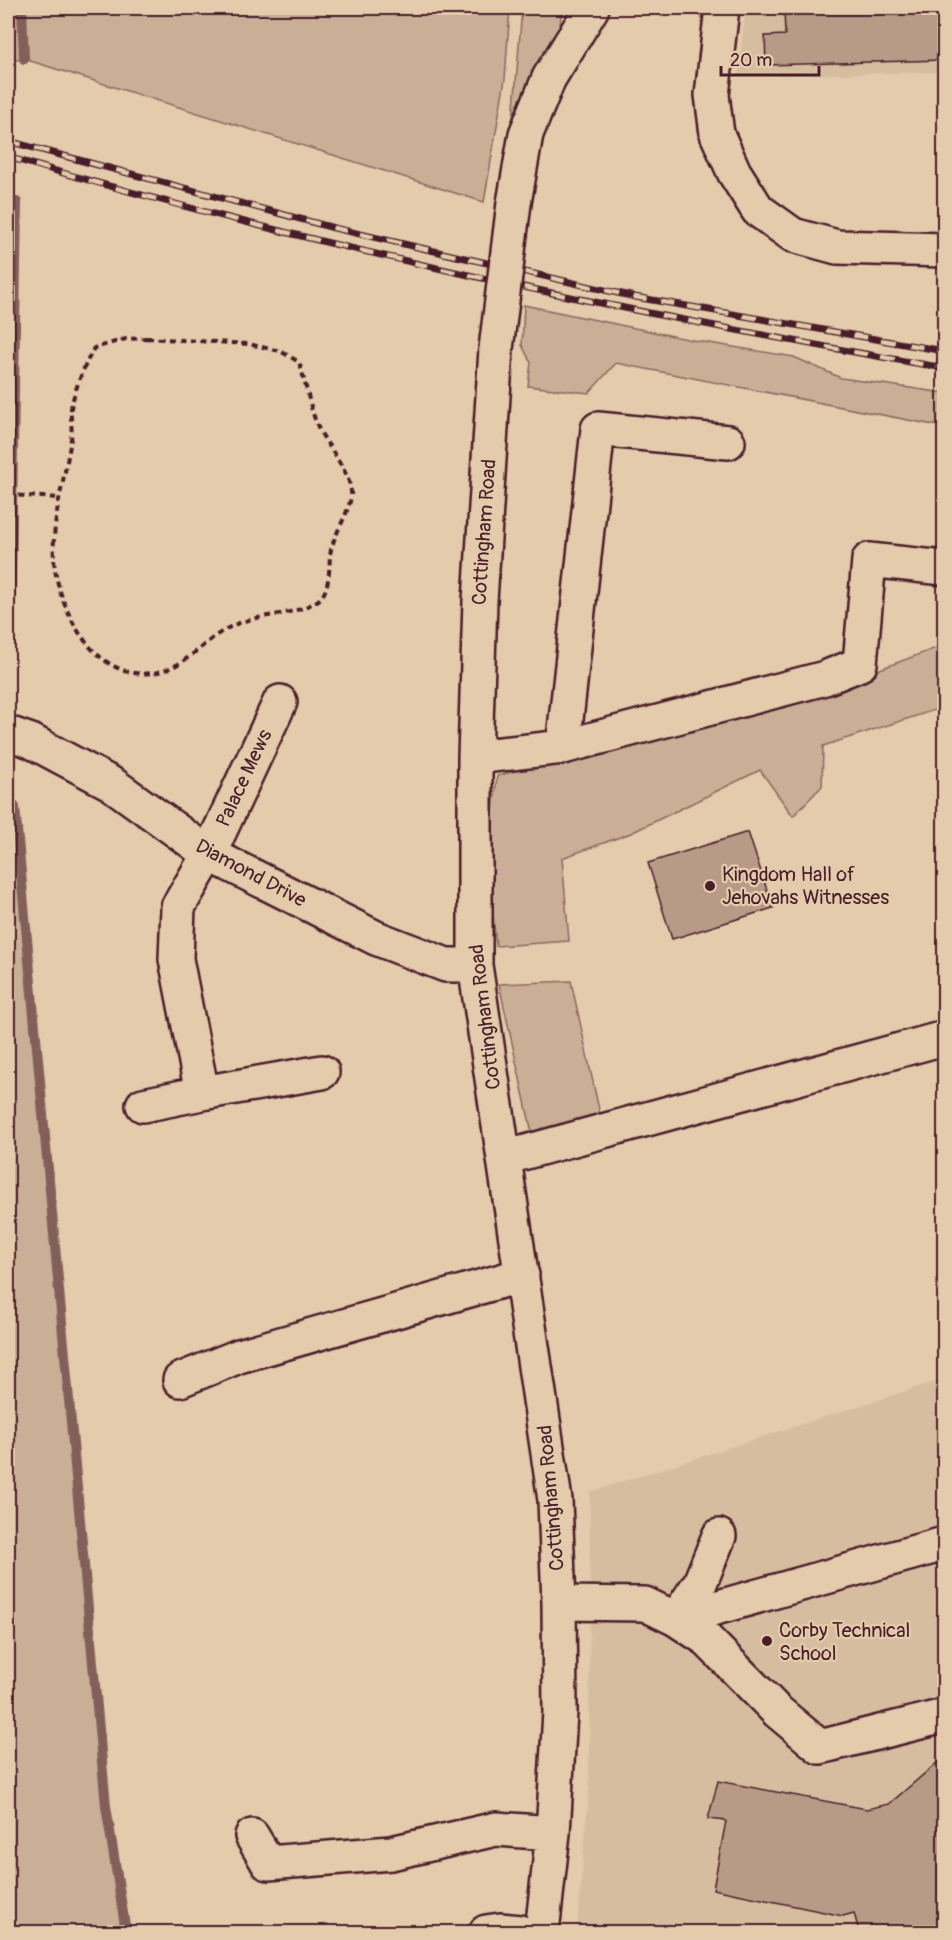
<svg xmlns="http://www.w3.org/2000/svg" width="952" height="1940" viewBox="0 0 952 1940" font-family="Pangolin,sans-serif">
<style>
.built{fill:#d6bda0}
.green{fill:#caaf96;stroke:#8a6760;stroke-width:1.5}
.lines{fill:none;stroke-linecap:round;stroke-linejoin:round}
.stream{stroke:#835f5a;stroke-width:10}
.building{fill:#b89b87;stroke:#4a1f2b;stroke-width:1.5}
.minor-casing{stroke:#4a1f2b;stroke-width:38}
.path{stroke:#4a1f2b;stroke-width:4;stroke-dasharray:6 4.5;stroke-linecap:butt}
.minor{stroke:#e3cbab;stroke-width:33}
.rail-casing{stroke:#4a1f2b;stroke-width:7}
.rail{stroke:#e3cbab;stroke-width:4.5;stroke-dasharray:14;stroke-linecap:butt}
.minor-bridge-casing{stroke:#4a1f2b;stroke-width:38;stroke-linecap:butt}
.minor-bridge{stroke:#e3cbab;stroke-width:33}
.poi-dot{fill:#4a1f2b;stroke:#e3cbab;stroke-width:2}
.labels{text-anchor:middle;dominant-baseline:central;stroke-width:4.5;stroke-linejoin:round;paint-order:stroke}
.street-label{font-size:20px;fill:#4a1f2b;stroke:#e3cbab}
.poi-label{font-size:20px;fill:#4a1f2b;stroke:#e3cbab;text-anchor:start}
</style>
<rect width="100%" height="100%" fill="#e3cbab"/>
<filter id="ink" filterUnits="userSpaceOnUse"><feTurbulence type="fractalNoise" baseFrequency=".0167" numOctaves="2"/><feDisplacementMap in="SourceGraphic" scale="12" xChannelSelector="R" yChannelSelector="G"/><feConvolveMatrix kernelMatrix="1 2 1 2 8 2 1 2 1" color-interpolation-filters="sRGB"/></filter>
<g filter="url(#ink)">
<path class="built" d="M746,8H944V72L738,76Z
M944,1379V1932H577L589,1790L590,1492Z"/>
<path class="green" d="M8,8H510L505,79L484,202L24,59L8,61Z
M522,8H561C564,32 545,52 534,72C526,87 519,103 513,120Z
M524,305L697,341L794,357L841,378L944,393V427L616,363L589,393L528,386L531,363L522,345Z
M944,645V707L823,746L822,786L793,816L760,770L631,833L562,858L569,941L496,946L488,858L497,776L864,675Z
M8,804L15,807L106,1806L126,1932H8Z
M571,981L601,1119L532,1133L499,984Z"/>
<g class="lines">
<path class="stream" d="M22,8L24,59
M8,640L10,634L17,202
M8,799L15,807L106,1806L126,1932"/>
</g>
<path class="building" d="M784,8H944V60L766,65L765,36L785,35Z
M748,832L773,908L672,939L648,863Z
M944,1757V1932H859L854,1913L843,1916L713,1889L726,1821L708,1819L718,1781L867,1809L889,1804Z"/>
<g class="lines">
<g class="minor-casing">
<path id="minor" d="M722,8L712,95L717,134L734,172L758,210L793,235L837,247L944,250
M514,203L526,134L549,78L592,8
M496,349L480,601L475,757V965L555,1500L559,1603L560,1712L553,1833L542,1932
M280,702L209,854L178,907L176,959L202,1093L322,1072
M8,733L31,741L112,784L209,854L376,938L446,965H475
M563,747L598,429L728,442
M475,757L563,747L825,678L860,664L869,560L944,568
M143,1105L202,1093
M504,1158L944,1038
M180,1380L239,1356L522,1275
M559,1603L645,1604L676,1619L705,1638L777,1711L820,1747L944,1716
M676,1619L944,1544
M676,1619L700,1583L719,1536
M252,1836L268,1863L391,1853L496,1829L553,1833
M486,1932L500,1930L520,1932"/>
</g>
<path class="path" d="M147,338L248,344L280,351L299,362C306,383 309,406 318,427C326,446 353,474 351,496C348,517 333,534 330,555C329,569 330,593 317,601C290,618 257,613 230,627C204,640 187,666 158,672C99,685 62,617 55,569C49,526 65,480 71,439C73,427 69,414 72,403C77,384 85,364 94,348L126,339Z
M8,495L60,498"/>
<use href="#minor" class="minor"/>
<g class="rail-casing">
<path id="rail" d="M8,141L334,228L635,297L944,351
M8,157C315,248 629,313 944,368"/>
</g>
<use href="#rail" class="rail"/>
<g class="minor-bridge-casing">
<path id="minor-bridge" d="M496,349L514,203"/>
</g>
<use href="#minor-bridge" class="minor-bridge"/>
</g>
</g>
<g class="poi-dot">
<circle cx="710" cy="886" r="6"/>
<circle cx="767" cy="1641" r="6"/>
</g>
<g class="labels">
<g class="street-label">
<text transform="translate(484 532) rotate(-86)">Cottingham Road</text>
<text transform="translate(244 778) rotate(-65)">Palace Mews</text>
<text transform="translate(251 873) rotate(28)">Diamond Drive</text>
<text transform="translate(485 1017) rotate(-97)">Cottingham Road</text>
<text transform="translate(551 1498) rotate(-95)">Cottingham Road</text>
</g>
<g class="poi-label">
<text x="722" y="874">Kingdom Hall of<tspan x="722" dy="23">Jehovahs Witnesses</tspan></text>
<text x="779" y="1630">Corby Technical<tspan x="779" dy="23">School</tspan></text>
</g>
</g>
<rect width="952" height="1940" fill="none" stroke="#e3cbab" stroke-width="30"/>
<rect x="15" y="15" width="922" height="1910" fill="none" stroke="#4a1f2b" stroke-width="2" filter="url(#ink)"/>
<path d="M721 66v9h98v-9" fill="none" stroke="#4a1f2b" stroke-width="3"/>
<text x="730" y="66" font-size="18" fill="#4a1f2b" stroke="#e3cbab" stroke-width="4.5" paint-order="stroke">20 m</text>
</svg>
